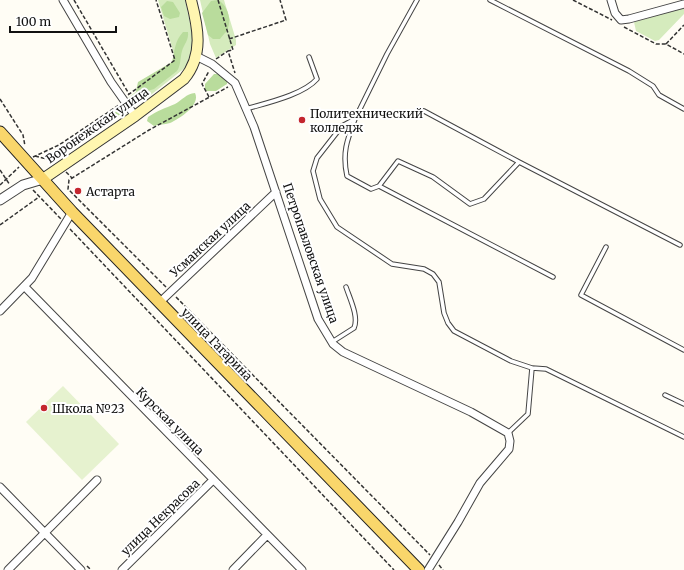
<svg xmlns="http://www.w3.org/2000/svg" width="684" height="570" viewBox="0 0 684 570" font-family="Merriweather,serif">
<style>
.green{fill:#d5ebbd}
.forest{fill:#b9dc9c}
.pitch{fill:#e6f2cf}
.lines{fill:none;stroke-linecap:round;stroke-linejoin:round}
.service-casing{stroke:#444;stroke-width:5.5}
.minor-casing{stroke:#444;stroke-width:9}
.tertiary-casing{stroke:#444;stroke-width:11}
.secondary-casing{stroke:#333;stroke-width:12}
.primary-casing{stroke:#222;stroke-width:13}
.path{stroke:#333;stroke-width:1.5;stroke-dasharray:4 2;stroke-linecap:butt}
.service{stroke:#fff;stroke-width:3.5}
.minor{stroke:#fff;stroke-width:7}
.tertiary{stroke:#fff;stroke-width:9}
.secondary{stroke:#fff6b0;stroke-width:10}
.primary{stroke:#f9d66b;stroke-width:11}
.poi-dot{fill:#c4262e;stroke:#fff;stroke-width:1.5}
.labels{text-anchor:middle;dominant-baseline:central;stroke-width:4;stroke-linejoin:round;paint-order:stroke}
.poi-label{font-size:12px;fill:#111;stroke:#fff;text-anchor:start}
.street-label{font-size:12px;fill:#111;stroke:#fff}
</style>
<rect width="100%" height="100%" fill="#fffdf5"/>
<path class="green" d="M158,0H185L193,37V45L186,67L147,98L145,96L140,100L130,103L128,99L129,97L176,61Z
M200,0H224L236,40V45L216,58L210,44Z
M684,8V14L659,40L655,41L636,31L634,22Z"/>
<path class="forest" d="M218,0C228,5 233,22 226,32C224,34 222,36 220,39H213L208,35L202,13L211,1Z
M167,1L173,2L180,13L179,17L170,19L164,16L161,7Z
M183,32H188C189,40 184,44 182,51C180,58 181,65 177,71L154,89L138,94L136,91L138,82L172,62C175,51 174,42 183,32Z
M214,74H219L227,80V84L216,91H205V84Z
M195,93C201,105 179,119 170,123C164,125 159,124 154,126L147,121L148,117C157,111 165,108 175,104C182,100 186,94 195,93Z
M121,106L124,111C119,118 111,116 104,121C93,128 90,140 75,144L73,143L72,138L117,107Z"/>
<path class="pitch" d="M63,386L119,444L82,480L26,422Z"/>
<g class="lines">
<g class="service-casing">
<path id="service" d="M417,0L387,54L355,119L342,126L317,158L313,171L320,199L337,227L392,264L424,269L433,274L439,282L444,313L448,323L454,331L511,361L532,368L528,414L508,433
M490,0L629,71L653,86L659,95L684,109
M246,109C266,103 303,95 317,79L309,57
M424,111L519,162
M355,119C347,140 342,153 347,176L371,189L379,186L553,277
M379,186L398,161L433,177L470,204L484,199L519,162L680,245
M606,247L581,295L684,350
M332,342L354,328C359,317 350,299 346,287
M532,368L546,369L684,437
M665,395L684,404"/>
</g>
<g class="minor-casing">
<path id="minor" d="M63,0L111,82L135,116
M611,0L615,13L621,20L629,19L684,4
M196,56L212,64L235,83L254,127L318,319L333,344L343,352L471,412L508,433L510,441L509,449L480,483L458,522L428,570
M25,287L302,570
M159,303L276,192
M0,311L32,278L72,212
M0,487L81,570
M8,570L97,480
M122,570L213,480
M233,570L267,535"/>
</g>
<g class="tertiary-casing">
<path id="tertiary" d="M0,200L23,185L43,179"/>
</g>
<g class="secondary-casing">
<path id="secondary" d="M43,179L135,116L184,79C204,55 198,27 191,0"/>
</g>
<g class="primary-casing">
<path id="primary" d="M0,132L72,212L419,570"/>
</g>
<path class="path" d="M74,0L129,94
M218,0L233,50L228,51L235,73
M573,0L612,20
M624,27L656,44H666L684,54
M229,39L286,20L280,0
M666,44L684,25
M216,59L228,51
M128,95L175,60L156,0
M209,97L202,84L209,71
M0,99L23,135L25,146
M35,156L54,161
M33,157L59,145L119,105
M0,170L10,185
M66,172L72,178
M0,185L19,167
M33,190L61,219
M0,225L39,197
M70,229L394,570
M166,287L68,189L69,180L149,130L228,87
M176,297L430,555
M439,565L443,570
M87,566L91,570"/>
<use href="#service" class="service"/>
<use href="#minor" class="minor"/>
<use href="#tertiary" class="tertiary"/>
<use href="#secondary" class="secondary"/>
<use href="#primary" class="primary"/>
</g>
<g class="poi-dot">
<circle cx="302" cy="120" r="4"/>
<circle cx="78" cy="191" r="4"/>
<circle cx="44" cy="408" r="4"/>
</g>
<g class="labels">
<g class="poi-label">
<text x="310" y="113">Политехнический<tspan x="310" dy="14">колледж</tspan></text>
<text x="86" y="191">Астарта</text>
<text x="52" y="408">Школа №23</text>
</g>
<g class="street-label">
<text transform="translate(97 125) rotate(-35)">Воронежская улица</text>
<text transform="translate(210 239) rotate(-43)">Усманская улица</text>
<text transform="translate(311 253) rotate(71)">Петропавловская улица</text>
<text transform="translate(217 344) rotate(46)">улица Гагарина</text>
<text transform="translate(170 421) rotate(45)">Курская улица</text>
<text transform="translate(160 517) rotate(-44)">улица Некрасова</text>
</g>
</g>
<path d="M10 26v6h106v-6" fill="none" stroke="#111111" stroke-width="2"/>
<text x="16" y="26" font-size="12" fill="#111111" stroke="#ffffff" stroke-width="3" paint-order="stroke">100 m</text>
</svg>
